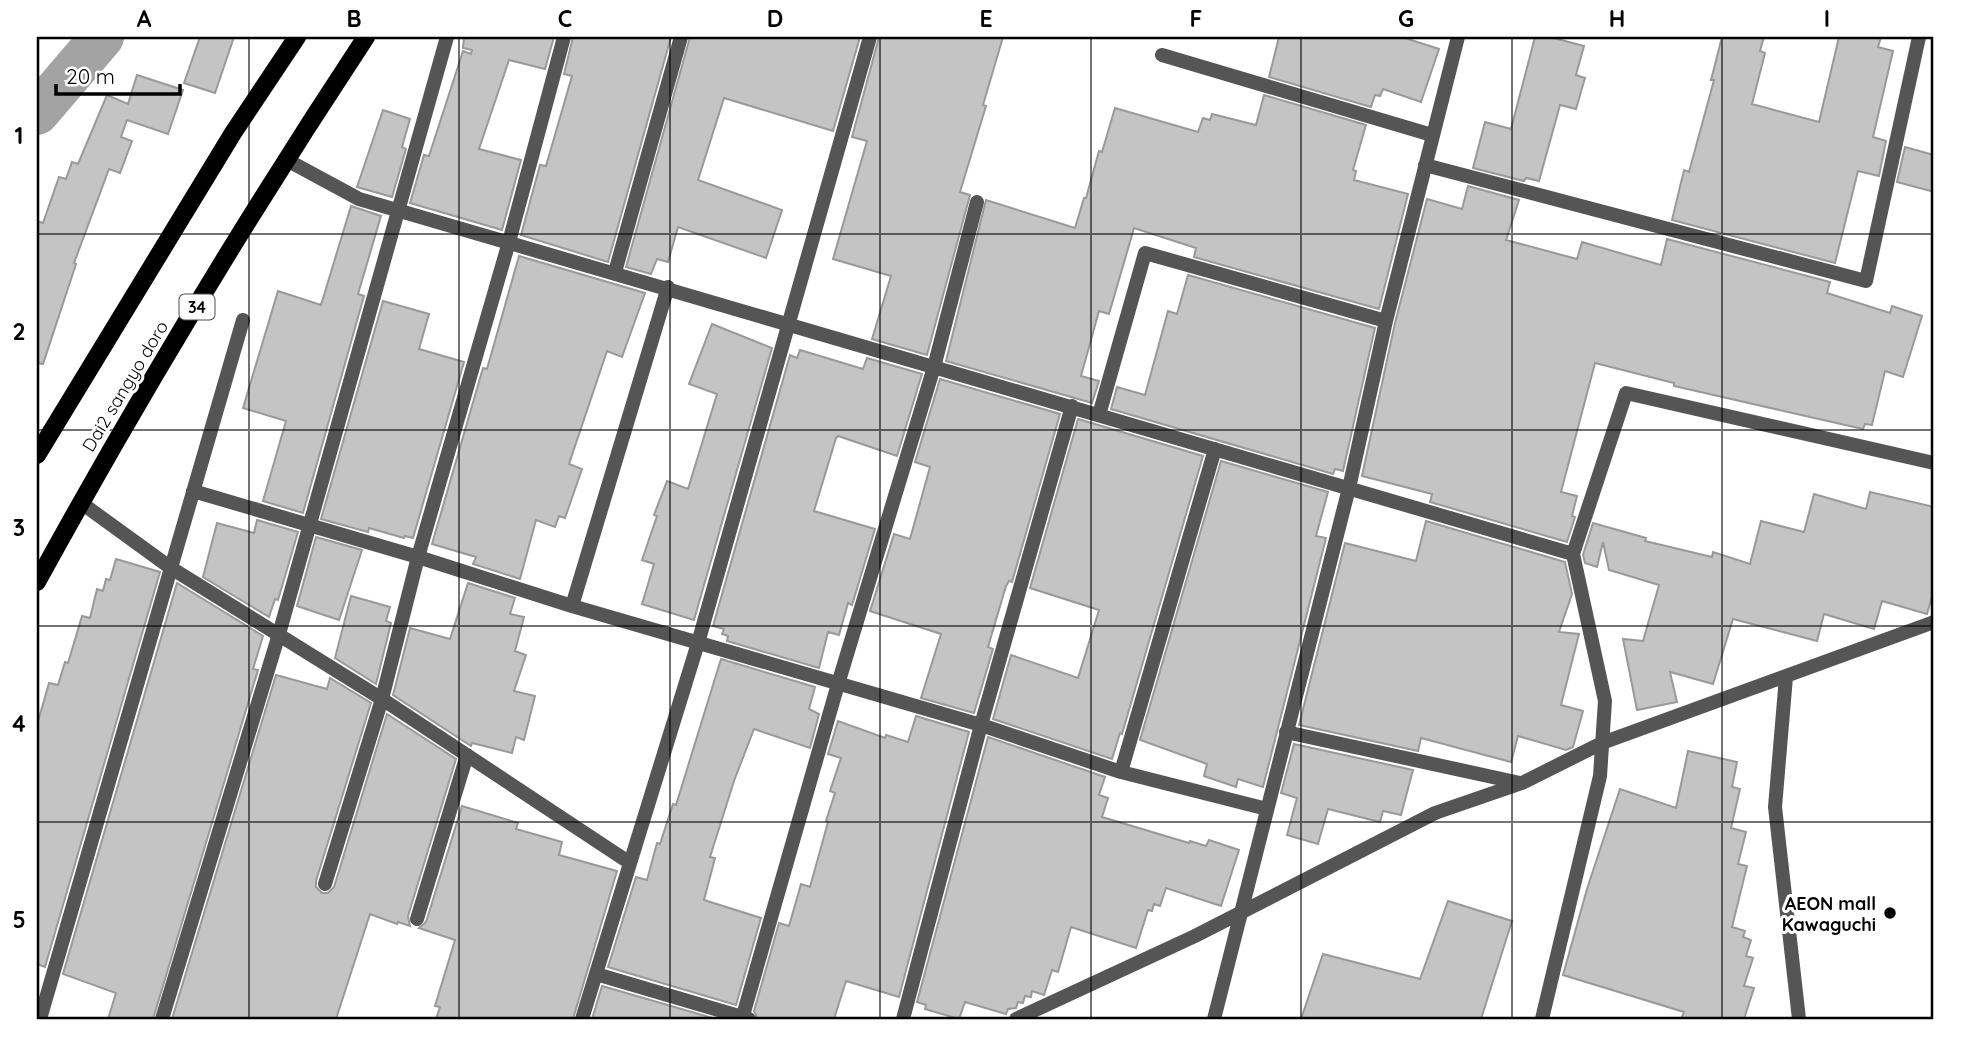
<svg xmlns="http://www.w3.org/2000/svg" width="1971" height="1056" viewBox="0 0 1971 1056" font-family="Quicksand,sans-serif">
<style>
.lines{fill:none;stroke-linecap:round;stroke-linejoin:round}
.canal{stroke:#a3a3a3;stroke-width:44}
.building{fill:#c4c4c4;stroke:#999;stroke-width:2}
.lane{stroke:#555;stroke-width:14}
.street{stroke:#555;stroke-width:14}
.primary{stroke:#000;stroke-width:18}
.grid{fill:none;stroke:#000;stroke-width:2;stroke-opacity:0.55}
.poi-dot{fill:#000;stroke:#fff;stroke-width:2.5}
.labels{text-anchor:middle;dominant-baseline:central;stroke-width:6;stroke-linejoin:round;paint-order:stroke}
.shield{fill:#fff;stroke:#4c4c4c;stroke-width:2}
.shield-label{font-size:16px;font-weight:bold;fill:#000}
.street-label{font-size:18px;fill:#000;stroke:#fff}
.poi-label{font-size:18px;font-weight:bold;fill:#000;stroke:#fff;text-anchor:end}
.neatline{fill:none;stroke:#000;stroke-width:2.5}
.grid-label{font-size:23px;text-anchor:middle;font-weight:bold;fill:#000}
</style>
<rect width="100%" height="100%" fill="#fff"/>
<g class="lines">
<path class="canal" d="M37,113L102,37"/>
</g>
<path class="building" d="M200,37H234L215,93L184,83Z
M464,37H554L545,69L509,60L479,149L521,160L502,230L410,203L424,155L429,156L463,51L471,54L472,50L463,48Z
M573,37H671L608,262L521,235L540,165L546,166L572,76L564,74Z
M690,37H860L833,131L724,98L698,180L782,210L766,258L678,227L668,262L657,259L651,274L626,267Z
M879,37H1003L983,105L986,106L960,192L970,195L927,355L872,339L891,276L833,259L867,141L852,137Z
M1279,37H1402L1439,49L1421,102L1383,89L1380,96L1375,95L1371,107L1269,77Z
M1535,37H1550L1584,46L1576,75L1585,78L1576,109L1560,105L1539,181L1526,178L1524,181L1473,168L1485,122L1511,129Z
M1722,37H1764L1760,51L1765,53L1752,104L1819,122L1839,37H1881L1878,47L1893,51L1873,137L1886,141L1879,176L1858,171L1835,263L1672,220L1684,170L1689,172L1714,80H1711Z
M137,75L183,90L168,134L127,120L121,137L132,141L120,173L109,169L74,263L76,264L43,364L37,363V221L43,223L59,177L66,179L72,162L78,164L107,95L128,104Z
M1264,95L1366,125L1353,170L1356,171L1354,180L1408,194L1379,309L1194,257L1196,248L1134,228L1109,314L1099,311L1081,376L1099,381L1092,403L946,361L986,200L1075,228L1084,198H1086L1099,151L1102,152L1115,108L1198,132L1203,118L1210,120L1212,114L1256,125Z
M383,110L410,119L402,147L406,149L392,197L357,187Z
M1905,147L1934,155V192L1897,182Z
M1468,186L1519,200L1506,240L1577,259L1582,242L1661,265L1667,239L1830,282L1827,293L1890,313L1892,306L1922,316L1903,377L1885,371L1872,425L1865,424L1863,429L1674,386V383L1595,363L1561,492L1577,496L1572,516L1575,517L1567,542L1430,502L1432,494L1362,476L1395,323L1427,199L1462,209Z
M351,206L381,216L358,294L364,296L303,513L263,501L286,421L243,408L278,291L321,305Z
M519,256L645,293L622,357L607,351L569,464L582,469L565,518L559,516L555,527L536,520L520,579L473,564L476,557L432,544L483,368L487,369Z
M1188,275L1375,328L1343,471L1335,469L1333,474L1111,409L1117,387L1145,395L1168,311L1177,314Z
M383,301L429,314L419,349L464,362L413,538L405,536L404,538L369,528L368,532L321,519Z
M712,324L772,348L694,620L642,604L654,564L642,560L657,516L654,515L667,481L688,489L717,394L689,384Z
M800,350L863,369L867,358L922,374L897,456L838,436L836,438L814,511L875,529L852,605L848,603L839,635L828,632L819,668L727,641L728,636L722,634L724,629L713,626L790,355L797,358Z
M940,379L1060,414L1012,582L1009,581L1006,586L988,647L993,649L974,713L921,698L941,634L870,611L894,534L910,539L930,467L915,462Z
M1078,419L1203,456L1122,734L1120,733L1112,759L993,719L1011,655L1078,678L1099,610L1030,588Z
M1221,461L1328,492L1316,536L1326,538L1263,787L1238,779L1236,787L1204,776L1207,764L1140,740Z
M1870,492L1934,507V589L1927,614L1882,601L1874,629L1824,614L1817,641L1733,619L1713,684L1670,672L1677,702L1637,710L1623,639L1643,641L1659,585L1609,570L1603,542L1597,567L1585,563L1583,555L1593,523L1646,538L1645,541L1712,557L1713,552L1750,564L1761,521L1804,532L1814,494L1866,509Z
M257,520L298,532L278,600L275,599L269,617L203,577L217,523L254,533Z
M1426,521L1565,562L1572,594L1559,632L1579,634L1561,705L1583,711L1573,747L1566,750L1518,736L1511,762L1421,738L1418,751L1299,725L1345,543L1416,561Z
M316,537L362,550L339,620L297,606Z
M116,559L160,572L45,967L37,964V725L49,683L58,685L65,662L68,663L82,616L90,618L97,589L103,591L106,579L110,580Z
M177,583L263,636L253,669L258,670L153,1019H108L116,993L63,974Z
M468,583L515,598L510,614L524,617L515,651L526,655L514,691L535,696L524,740L516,737L512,753L472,743L471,746L393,695L410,628L450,639Z
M351,596L390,607L386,621L391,623L376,684L335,658Z
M721,659L815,687L809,709L819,714L810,748L754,729L734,781L710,857L715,858L704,900L761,918L736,1005L608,967L636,877L647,880L657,843L660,844L673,804L676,805Z
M276,675L327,689L330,678L371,703L316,881V887L322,893H328L334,887L387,714L456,759L408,916L410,926L398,922L397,924L370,914L336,1019H172Z
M916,716L969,732L899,997L846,981L834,1019H758L754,1011L779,923L789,926L801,884L810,887L828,822L826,821L835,793L830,791L841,758L828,754L838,721L885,738L886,735L908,742Z
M988,737L1105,777L1099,795L1108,798L1102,817L1189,843L1190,841L1206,846L1209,840L1239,850L1221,906L1166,888L1160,906L1154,904L1152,911L1148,910L1136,948L1071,927L1058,972L1052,970L1044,995L1032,991L1031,997L1025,996L1023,1003L1018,1002L1016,1008L1008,1009L1006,1014L965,1002L959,1019L925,1009L926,1005L917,1002Z
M1294,744L1413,770L1401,815L1383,811L1380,822L1328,809L1318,844L1287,835L1297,798L1281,793Z
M1688,751L1737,762L1732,787L1740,789L1731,828L1746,832L1738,864L1747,866L1732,927L1745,931L1743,937L1751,940L1746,956L1753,958L1744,986L1754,988L1744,1019H1681L1684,1012L1563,975L1587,889L1620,789L1676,808Z
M462,806L518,823L516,829L562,842L559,855L617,871L573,1019H436L440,1007L435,1006L455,940L419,928L426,922Z
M1448,901L1512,921L1481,1019H1301L1323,954L1420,979Z
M602,986L716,1019H592Z"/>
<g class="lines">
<path class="lane" d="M1162,55L1432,135
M615,272L681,37
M325,884L382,699
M417,919L467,755"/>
<path class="street" d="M285,159L359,199L1573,554
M1425,165L1866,281L1919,37
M1099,415L1145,253L1386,321
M193,491L418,557L572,606L981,725L1121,772L1267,809
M80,502L171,568L382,699L630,863
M572,606L668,287
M1786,677L1775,807L1799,1019
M382,699L418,557L509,242L564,37
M1286,732L1520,783
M1121,772L1215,449
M596,974L749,1019
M40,1019L243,320
M162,1019L279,634L447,37
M582,1019L698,643L870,37
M742,1019L838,684L934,367L977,202
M903,1019L981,725L1072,406
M1016,1019L1195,936L1435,813L1522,783L1602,743L1934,622
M1214,1019L1349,488L1386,321L1458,37
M1542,1019L1600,776L1605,701L1573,554L1626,393L1934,463"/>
<path class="primary" d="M37,455L233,133L297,37
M37,582C139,396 249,214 366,37"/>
</g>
<path class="grid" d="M249,37V1019M459,37V1019M670,37V1019M880,37V1019M1091,37V1019M1301,37V1019M1512,37V1019M1722,37V1019M37,234H1934M37,430H1934M37,626H1934M37,822H1934"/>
<circle class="poi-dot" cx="1890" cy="913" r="7"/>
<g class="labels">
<rect class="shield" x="179.5" y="294.5" width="35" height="25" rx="5"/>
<g class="shield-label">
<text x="197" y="307">34</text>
</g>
<g class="street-label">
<text transform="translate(125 386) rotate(-59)">Dai2 sangyo doro</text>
</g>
<g class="poi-label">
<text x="1876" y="903">AEON mall<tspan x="1876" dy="21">Kawaguchi</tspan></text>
</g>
</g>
<rect width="1971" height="1056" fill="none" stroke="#ffffff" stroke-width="77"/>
<path d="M56 84v10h124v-10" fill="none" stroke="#000000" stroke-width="3.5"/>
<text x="66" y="84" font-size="21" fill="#000000" stroke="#ffffff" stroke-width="5" paint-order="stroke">20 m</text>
<rect x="38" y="38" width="1894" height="980" class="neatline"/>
<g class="grid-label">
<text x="144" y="27">A</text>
<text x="354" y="27">B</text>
<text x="565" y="27">C</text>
<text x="775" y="27">D</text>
<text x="986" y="27">E</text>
<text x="1196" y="27">F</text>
<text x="1406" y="27">G</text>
<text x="1617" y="27">H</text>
<text x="1827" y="27">I</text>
<text x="19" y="144">1</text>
<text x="19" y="340">2</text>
<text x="19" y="536">3</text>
<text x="19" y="732">4</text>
<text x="19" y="928">5</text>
</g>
</svg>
